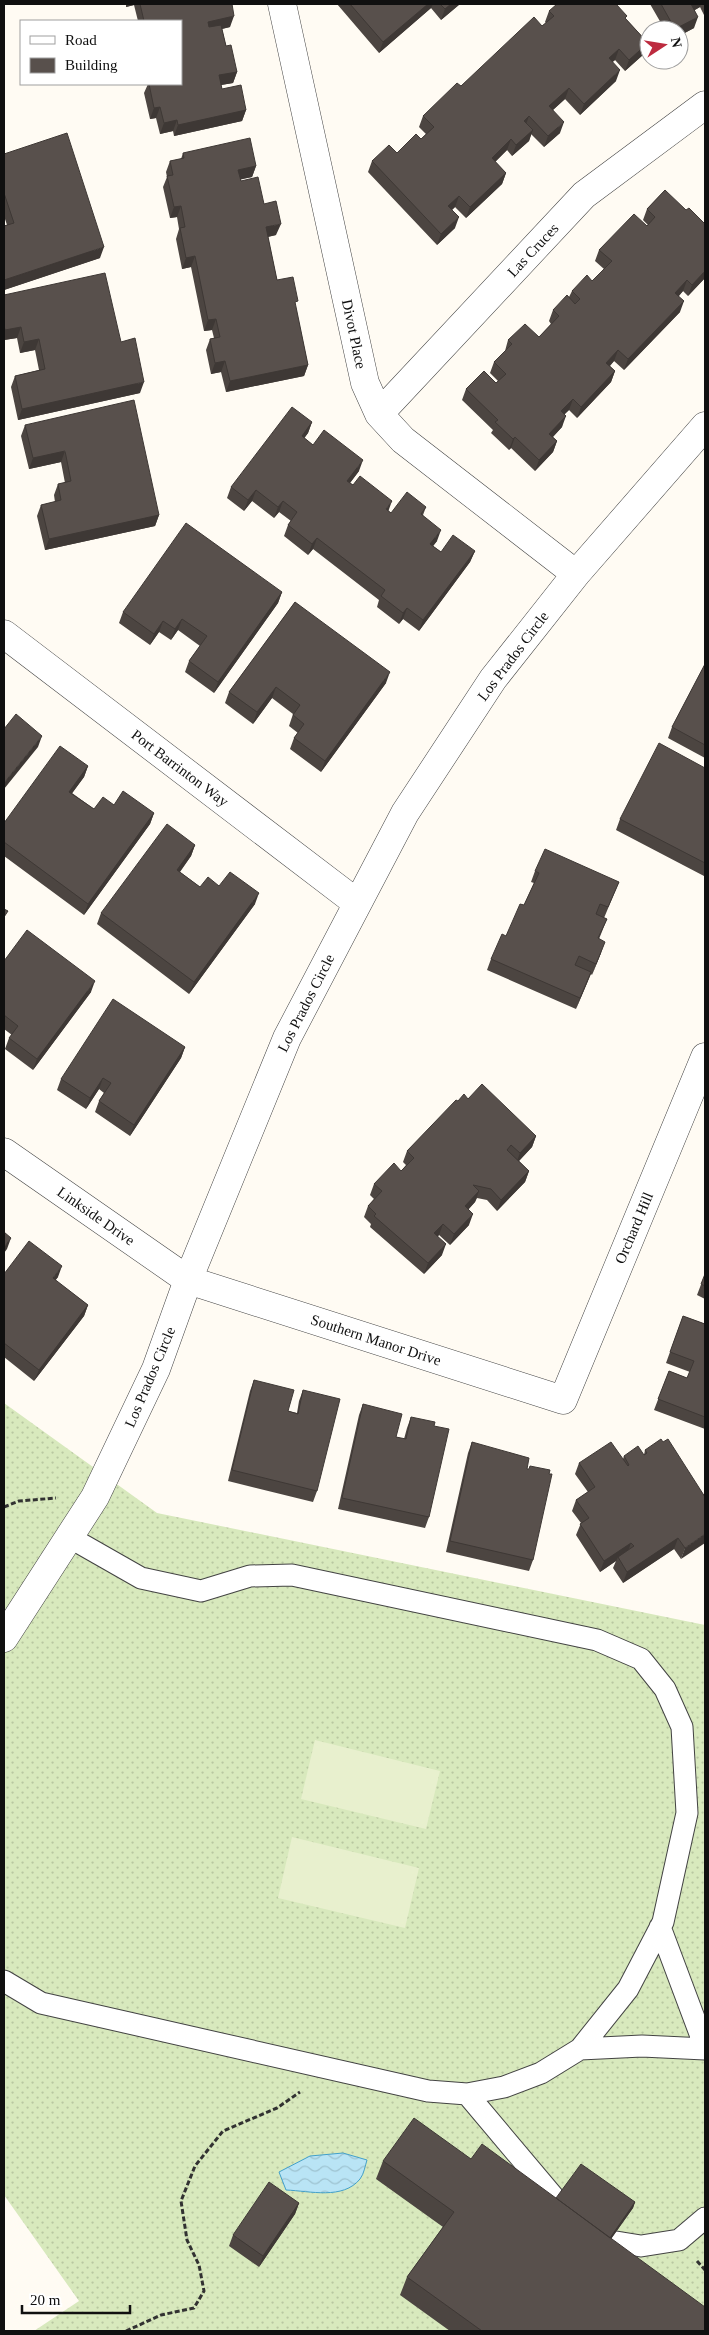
<svg xmlns="http://www.w3.org/2000/svg" width="709" height="2335" viewBox="0 0 709 2335" font-family="Georgia,serif">
<style>
.grass{fill:url(#grass-dots)}
.pitch{fill:#e8f0ce}
.water{fill:url(#water-waves);stroke:#42a0ca}
.lines{fill:none;stroke-linecap:round;stroke-linejoin:round}
.service-casing{stroke:#434343;stroke-width:23}
.minor-casing{stroke:#434343;stroke-width:29}
.path{stroke:#323232;stroke-width:3;stroke-dasharray:5 2.5;stroke-linecap:butt}
.service{stroke:#fff;stroke-width:21}
.minor{stroke:#fff;stroke-width:28}
.wall{fill:#4c4541}
.shaded-wall{fill:#3e3835}
.building{fill:#58504c;stroke:#3e3835}
.labels{text-anchor:middle;dominant-baseline:central;stroke-width:5;stroke-linejoin:round;paint-order:stroke}
.street-label{font-size:15px;fill:#101010;stroke:#fff}
</style>
<defs>
<pattern id="grass-dots" width="8" height="8" patternUnits="userSpaceOnUse" patternTransform="scale(1.25)"><rect width="8" height="8" fill="#d8e9bd"/><path d="M2 2h.1M6 6h.1" fill="none" stroke="#b8c7a1" stroke-width="1.8" stroke-linecap="round"/></pattern>
<pattern id="water-waves" width="16" height="10" patternUnits="userSpaceOnUse" patternTransform="scale(1.25)"><rect width="16" height="10" fill="#b9e4f5"/><path d="M0 5q4-4 8 0t8 0" fill="none" stroke="#9ec3d1"/></pattern>
</defs>
<rect width="100%" height="100%" fill="#fffbf3"/>
<path class="grass" d="M4,1403L157,1513L705,1625V2331H34L79,2301L4,2195Z"/>
<path class="pitch" d="M315,1740L440,1771L426,1829L301,1799Z
M292,1837L419,1868L405,1928L278,1898Z"/>
<path class="water" d="M343,2153L367,2160C365,2166 364,2174 360,2179C343,2200 310,2191 286,2190L279,2172L310,2156Z"/>
<g class="lines">
<g class="service-casing">
<path id="service" d="M660,1927L705,2047
M4,1981L41,2003L428,2091L467,2094L504,2087L541,2073L580,2049L628,1989L663,1922L687,1813L682,1727L665,1689L641,1659L597,1640L292,1575L250,1576L201,1591L141,1578L69,1537
M580,2049L642,2046L705,2049
M467,2094L557,2201
M610,2241L641,2246L679,2240L705,2218"/>
</g>
<g class="minor-casing">
<path id="minor" d="M282,4L365,383L379,414L403,440L576,574
M379,414L584,195L705,105
M4,634L357,903
M4,1152L188,1280L563,1400L705,1057
M4,1638L95,1497L156,1369L188,1280L287,1038L405,813L493,679L576,574L705,426"/>
</g>
<path class="path" d="M4,1507L19,1501L56,1498
M697,2261L705,2270
M126,2331L161,2315L194,2308L204,2291L199,2265L187,2240L181,2201L195,2166L223,2131L277,2108L300,2092"/>
<use href="#service" class="service"/>
<use href="#minor" class="minor"/>
</g>
<path class="wall" d="M126,4H232L230,27L222,29L226,46L237,72L233,83L221,85L222,89L246,110L242,121L174,136L173,131L160,134L156,118L150,119L144,93L148,84H181V21H138L134,5L126,7Z
M337,4H460L441,20L431,8L379,53Z
M650,4H705V17L700,7L695,10L694,28L679,36V30H665Z
M549,11L626,19L648,43L644,54L625,71L615,60L612,62L616,81L580,115L565,99L553,110L560,133L544,147L531,134L529,141L512,156L507,150L495,162L506,173L502,184L466,218L455,207L452,210L455,228L437,245L368,172L372,161L397,153L421,139L426,134L419,127L423,116L461,86L542,26L546,23L545,22Z
M183,153L256,166L252,177L241,179V181L264,204L276,235L268,237L277,280L296,308L308,365L304,376L226,392L221,372L211,374L206,350L210,339L214,338L212,330L204,331L191,267L182,269L176,239L179,229L177,217L170,218L163,187L167,177L166,172L170,161L181,159Z
M4,154L100,258L4,290V226L7,225L4,216Z
M665,190L705,278L688,296L683,291L679,296L680,312L624,370L614,361L610,366L615,371L611,382L577,418L569,410L564,414L562,427L553,437L557,441L553,452L535,471L511,448L509,450L491,433L493,430L462,400L466,389L496,383L498,381L490,373L494,362L505,351L508,340L539,337L551,324L549,321L553,310L569,297L572,291L592,281L604,269L595,261L599,250L647,226L648,225L643,220L647,209Z
M4,295L121,342L140,393L18,420L11,387L15,376L39,370L35,350L20,353L17,338L4,340Z
M312,422L308,433L304,438L313,445L359,471L350,483L391,513L426,507L423,515L437,541L433,546L441,552L475,551L470,562L419,631L403,619L399,624L377,607L379,600L313,549L308,555L284,536L288,525L291,521L279,512L274,518L252,501L244,511L227,498L231,487Z
M25,425L159,515L155,526L45,550L37,516L41,505L55,502L54,495L58,484L65,483L61,462L29,469L21,436Z
M282,592L278,603L214,693L185,672L189,661L200,646L178,630L171,640L159,632L150,645L119,623L123,612Z
M295,602L386,683L321,772L290,749L294,738L298,733L289,726L293,714L272,698L253,724L225,703L229,692Z
M705,664V758L668,738L672,727Z
M88,766L84,777L72,793L94,809L154,813L150,824L84,915L4,856V823Z
M705,768V874L704,876L616,830L620,819Z
M195,845L191,856L180,872L200,887L219,886L255,904L189,994L97,924L101,913Z
M535,871L619,882L604,918L607,919L599,939L601,953L592,975L591,974L576,1009L487,970L491,959L506,936L524,905L534,883L531,882Z
M4,961L91,992L33,1070L5,1049L9,1038L12,1035L4,1029Z
M185,1047L181,1058L130,1136L95,1112L99,1101L104,1093L99,1089L86,1109L57,1090L61,1079Z
M468,1099L536,1136L532,1147L519,1161L529,1171L525,1182L497,1211L487,1200L477,1198L475,1202L468,1210L469,1225L450,1245L439,1235L438,1236L442,1255L424,1274L370,1227L371,1224L364,1217L368,1206L374,1199L370,1195L374,1184L401,1171L406,1165L403,1162L407,1151L458,1101Z
M4,1274L58,1277L55,1280L88,1305L84,1316L34,1381L4,1357Z
M705,1274V1299L697,1295Z
M683,1316L705,1324V1429L654,1410L669,1371L687,1378L690,1372L666,1363Z
M254,1380L288,1411L297,1413L299,1401L303,1390L317,1491L313,1502L228,1481L250,1391Z
M363,1404L396,1437L404,1439L407,1428L411,1417L429,1517L425,1528L338,1509L359,1415Z
M472,1442L527,1469L533,1560L529,1571L446,1552L468,1453Z
M663,1442L705,1497L681,1559L674,1549L623,1583L613,1568L616,1561L600,1572L576,1535L581,1523L572,1511L576,1500L588,1492L575,1474L579,1463L623,1459L624,1456L644,1455L645,1450Z
M471,2159L556,2198L635,2202L633,2208L611,2239L705,2331H450L400,2295L407,2277L443,2227L376,2179L383,2161Z
M299,2203L295,2214L259,2267L229,2246L233,2235Z"/>
<path class="shaded-wall" d="M127,4H135L134,5L126,7Z
M428,4H433L431,8L379,53L383,42Z
M451,4H460L441,20L445,9Z
M691,4H701L700,7L687,14Z
M234,16L230,27L204,33L208,22Z
M698,17L694,28L679,36V30H675V29Z
M648,43L644,54L625,71L629,60Z
M619,49L615,60L605,69L609,58Z
M620,70L616,81L580,115L584,104Z
M237,72L233,83L215,86L219,75Z
M569,88L565,99L545,117L549,106Z
M160,107L156,118L150,119L154,108Z
M246,110L242,121L174,136L178,125Z
M529,116L525,127L524,121Z
M177,120L173,131L160,134L164,123Z
M564,122L560,133L544,147L548,136Z
M533,130L529,141L512,156L516,145Z
M511,139L507,150L488,169L492,158Z
M256,166L252,177L234,181L238,170Z
M506,173L502,184L466,218L470,207Z
M459,196L455,207L444,217L448,206Z
M181,206L177,217L170,218L174,207Z
M459,217L455,228L437,245L441,234Z
M281,224L276,235L262,238L266,227Z
M104,247L100,258L4,290V280Z
M195,256L191,267L182,269L186,258Z
M705,271V278L688,296L692,285Z
M687,280L683,291L671,304L675,293Z
M684,301L680,312L624,370L628,359Z
M216,319L212,330L204,331L208,320Z
M21,327L17,338L4,340V333L5,330Z
M39,339L35,350L20,353L24,342Z
M618,350L614,361L602,374L606,363Z
M225,361L221,372L211,374L215,363Z
M308,365L304,376L226,392L230,381Z
M615,371L611,382L577,418L581,407Z
M144,382L140,393L18,420L22,409Z
M573,399L569,410L557,422L561,411Z
M566,416L562,427L545,445L549,434Z
M312,422L308,433L298,447L302,436Z
M515,437L511,448L509,450L513,439Z
M557,441L553,452L535,471L539,460Z
M65,451L61,462L29,469L33,458Z
M363,460L359,471L343,492L347,481Z
M256,490L252,501L244,511L248,500Z
M283,501L279,512L274,518L278,507Z
M392,501L388,512L386,509Z
M159,515L155,526L45,550L49,539Z
M441,530L437,541L426,555L430,544Z
M317,538L313,549L308,555L312,544Z
M475,551L470,562L419,631L423,620Z
M282,592L278,603L214,693L218,682Z
M407,608L403,619L399,624L403,613Z
M182,619L178,630L171,640L175,629Z
M163,621L159,632L150,645L154,634Z
M390,672L386,683L321,772L325,761Z
M276,687L272,698L253,724L257,712Z
M42,736L38,747L4,789V783Z
M88,766L84,777L65,803L69,792Z
M154,813L150,824L84,915L88,904Z
M195,845L191,856L173,881L177,870Z
M259,893L255,904L189,994L194,982Z
M605,942L601,953L592,975L596,964Z
M591,972L587,983L576,1009L580,998Z
M95,981L91,992L33,1070L37,1059Z
M185,1047L181,1058L130,1136L134,1125Z
M103,1078L99,1089L86,1109L90,1098Z
M536,1136L532,1147L516,1164L520,1153Z
M529,1171L525,1182L497,1211L501,1200Z
M479,1191L475,1202L461,1217L465,1206Z
M473,1214L469,1225L450,1245L454,1234Z
M443,1224L439,1235L430,1244L434,1233Z
M11,1238L7,1249L4,1253V1247Z
M446,1244L442,1255L424,1274L428,1263Z
M62,1266L58,1277L49,1289L53,1278Z
M88,1305L84,1316L34,1381L39,1370Z
M705,1534V1543L681,1559L685,1548Z
M678,1538L674,1549L623,1583L627,1572Z
M631,1543L627,1554L618,1557L616,1561L600,1572L604,1561Z
M635,2202L633,2208L601,2253L603,2247Z
M299,2203L295,2214L259,2267L263,2256Z"/>
<path class="building" d="M140,4H232L234,16L208,22L209,27L221,25L226,46L231,45L237,72L219,75L222,89L241,85L246,110L178,125L177,120L164,123L160,107L154,108L149,84H181V21H144Z
M350,4H428L383,42Z
M440,4H451L445,9Z
M557,4H616L627,16L625,18L648,43L629,60L619,49L609,58L620,70L584,104L569,88L549,106L564,122L548,136L529,116L524,121L533,130L516,145L511,139L492,158L506,173L470,207L459,196L448,206L459,217L441,234L372,161L389,145L397,153L416,134L421,139L434,127L423,116L457,83L461,86L534,17L542,26L554,16L549,11Z
M661,4H691L698,17L675,29Z
M67,133L104,247L4,280V226L14,223L4,193V154Z
M250,138L256,166L238,170L241,181L258,177L264,204L276,201L281,224L266,227L277,280L293,277L298,301L295,302L308,365L230,381L225,361L215,363L210,339L220,337L216,319L208,320L195,256L186,258L180,228L185,227L181,206L174,207L167,176L173,175L170,161L184,158L183,153Z
M665,190L686,210L689,208L705,224V271L692,285L687,280L675,293L684,301L628,359L618,350L606,363L615,371L581,407L573,399L561,411L566,416L549,434L557,441L539,460L515,437L513,439L495,422L498,420L466,389L484,371L496,383L506,374L494,362L512,344L508,340L525,324L539,337L559,316L553,310L567,295L575,304L580,299L572,291L587,275L592,281L612,261L599,250L634,214L647,226L655,217L647,209Z
M105,273L121,342L135,338L144,382L22,409L15,376L45,369L39,339L24,342L21,327L5,330L4,325V295Z
M134,400L159,515L49,539L41,505L61,500L58,484L71,481L65,451L33,458L25,425Z
M292,407L312,422L302,436L313,445L324,430L363,460L347,481L353,485L360,476L392,501L386,509L391,513L407,492L426,507L421,514L441,530L430,544L441,552L453,535L475,551L423,620L407,608L403,613L381,596L385,590L317,538L312,544L288,525L297,512L283,501L278,507L256,490L248,500L231,487Z
M186,523L282,592L218,682L189,661L207,636L182,619L175,629L163,621L154,634L123,612Z
M295,602L390,672L325,761L294,738L304,724L293,715L300,705L276,687L257,712L229,692Z
M705,664V745L672,727Z
M16,714L42,736L4,783V729Z
M659,743L705,768V863L620,819Z
M60,746L88,766L69,792L94,809L103,797L114,805L123,791L154,813L88,904L4,842V823Z
M167,824L195,845L177,870L200,887L208,877L219,886L230,872L259,893L194,982L101,913Z
M545,849L619,882L608,907L600,904L596,914L607,919L598,938L605,942L596,964L579,956L575,965L591,972L580,998L491,959L502,934L506,936L520,904L524,905L539,873L535,871Z
M4,909L8,911L4,917Z
M27,930L95,981L37,1059L9,1038L18,1026L4,1015V961Z
M113,999L185,1047L134,1125L99,1101L111,1083L103,1078L90,1098L61,1079Z
M482,1084L536,1136L520,1153L511,1145L507,1150L529,1171L501,1200L491,1189L473,1185L479,1191L465,1206L473,1214L454,1234L443,1224L434,1233L446,1244L428,1263L374,1216L376,1214L368,1206L382,1191L374,1184L394,1163L401,1171L414,1158L407,1151L456,1100L458,1101L464,1094L468,1099Z
M4,1232L11,1238L4,1247Z
M29,1241L62,1266L53,1278L88,1305L39,1370L4,1343V1274Z
M705,1274V1286L701,1284Z
M683,1316L705,1324V1417L658,1399L669,1371L687,1378L694,1361L670,1352Z
M254,1380L294,1390L288,1411L298,1414L303,1390L340,1399L317,1491L232,1470Z
M363,1404L402,1414L396,1437L406,1439L411,1417L435,1422L434,1426L449,1429L429,1517L342,1498Z
M661,1439L663,1442L668,1439L705,1497V1534L685,1548L678,1538L627,1572L618,1557L634,1546L631,1543L604,1561L580,1524L589,1518L576,1500L595,1487L579,1463L611,1442L628,1466L629,1465L624,1456L638,1446L644,1455L647,1453L645,1450Z
M472,1442L529,1458L527,1469H529L530,1466L550,1470L549,1474H552L533,1560L450,1541Z
M414,2118L471,2159L482,2144L705,2307V2331H482L407,2277L454,2212L383,2161Z
M581,2164L635,2202L610,2238L556,2198Z
M269,2182L299,2203L263,2256L233,2235Z"/>
<g class="labels">
<g class="street-label">
<text transform="translate(533 250) rotate(-47)">Las Cruces</text>
<text transform="translate(354 334) rotate(78)">Divot Place</text>
<text transform="translate(513 656) rotate(-53)">Los Prados Circle</text>
<text transform="translate(180 768) rotate(37)">Port Barrinton Way</text>
<text transform="translate(306 1003) rotate(-63)">Los Prados Circle</text>
<text transform="translate(96 1216) rotate(35)">Linkside Drive</text>
<text transform="translate(634 1228) rotate(-67)">Orchard Hill</text>
<text transform="translate(376 1340) rotate(18)">Southern Manor Drive</text>
<text transform="translate(150 1377) rotate(-67)">Los Prados Circle</text>
</g>
</g>
<rect width="709" height="2335" fill="none" stroke="#101010" stroke-width="10"/>
<rect x="20" y="20" width="162" height="65" fill="#ffffff" stroke="#9f9f9f"/>
<rect x="30" y="36" width="25" height="8" fill="#ffffff" stroke="#9f9f9f"/>
<text x="65" y="45" font-size="15" fill="#101010">Road</text>
<rect x="30" y="58" width="25" height="15" fill="#58504c" stroke="#9f9f9f"/>
<text x="65" y="70" font-size="15" fill="#101010">Building</text>
<g transform="translate(664 45) rotate(78)"><circle r="24" fill="#ffffff" stroke="#9f9f9f"/>
<path d="M0-4L9 19L0 12L-9 19Z" fill="#bd2b3f"/>
<text y="-8" font-size="14" font-weight="bold" text-anchor="middle" fill="#101010">N</text>
</g>
<path d="M22 2305v8h108v-8" fill="none" stroke="#101010" stroke-width="2.5"/>
<text x="30" y="2305" font-size="15" fill="#101010" stroke="#ffffff" stroke-width="4" paint-order="stroke">20 m</text>
</svg>
